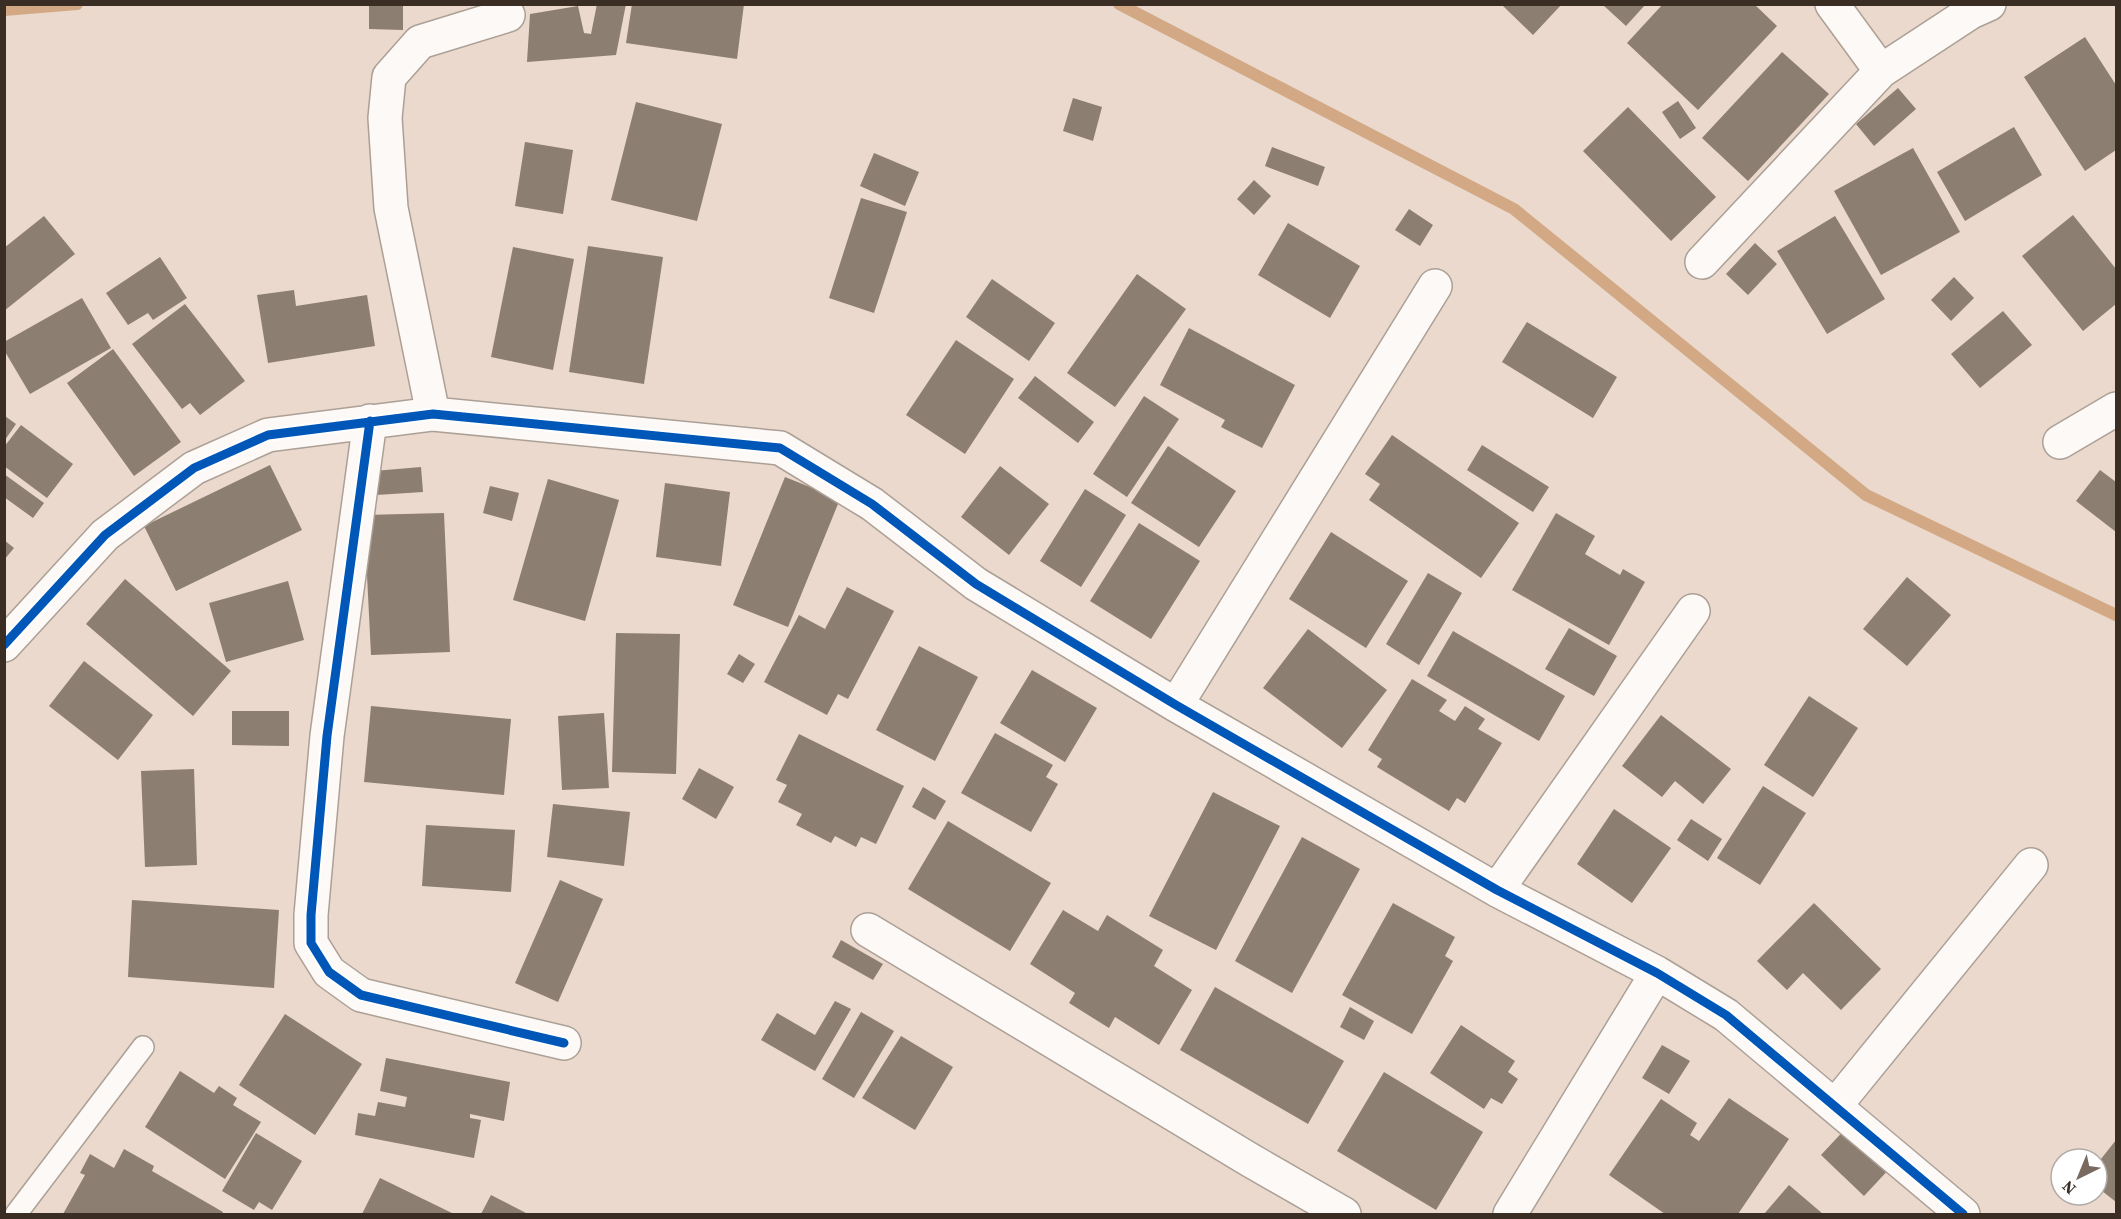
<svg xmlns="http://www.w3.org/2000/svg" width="2121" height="1219" viewBox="0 0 2121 1219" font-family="'Source Serif 4',serif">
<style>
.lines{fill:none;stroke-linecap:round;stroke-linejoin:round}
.stream{stroke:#d2a885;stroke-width:12}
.building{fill:#8c7e71}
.service-casing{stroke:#aca096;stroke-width:24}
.minor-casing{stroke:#aca096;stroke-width:36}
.service{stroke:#fcf9f7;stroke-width:21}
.minor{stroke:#fcf9f7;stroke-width:33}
.cycleway-casing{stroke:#fff;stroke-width:13}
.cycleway{stroke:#0057b8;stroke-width:9}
</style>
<rect width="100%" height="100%" fill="#ead9cc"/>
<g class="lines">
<path class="stream" d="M1119,4L1514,209L1866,495L2116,615
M4,10L77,4"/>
</g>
<path class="building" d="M369,4H403V30L369,29Z
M597,4H626L616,55L527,62L530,14L578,6L584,33L591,34Z
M632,4H744L737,59L626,43Z
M1501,4H1562L1533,35Z
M1663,4H1754L1777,26L1698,110L1627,43Z
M1603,5H1645L1626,26Z
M2085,37L2116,85V150L2085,171L2024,77Z
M1782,52L1829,94L1748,181L1702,138Z
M1898,88L1916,109L1874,146L1856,124Z
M1073,98L1102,107L1093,141L1063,131Z
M1678,101L1696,128L1680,139L1662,112Z
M636,102L722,124L697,221L611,200Z
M1628,107L1716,197L1671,241L1583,151Z
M2014,127L2042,175L1965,221L1937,172Z
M525,142L573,150L563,214L515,206Z
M1272,147L1325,167L1318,186L1265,166Z
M1913,148L1960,232L1881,275L1834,191Z
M874,153L919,172L905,206L860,186Z
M1254,180L1271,196L1254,215L1237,199Z
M861,198L907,212L874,313L829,298Z
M1409,209L1433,225L1420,246L1395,230Z
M2073,215L2116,269V304L2083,331L2022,256Z
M44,216L75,254L4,311V248Z
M1835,216L1885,299L1827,334L1777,251Z
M1288,223L1360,266L1330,318L1258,275Z
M1755,243L1777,264L1748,295L1726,274Z
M588,246L663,257L644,384L569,372Z
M513,247L574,259L553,370L491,357Z
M160,257L187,298L153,320L148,313L128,325L106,293Z
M1137,274L1186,309L1115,407L1067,373Z
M1954,277L1974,298L1951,321L1931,300Z
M992,279L1055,323L1029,361L966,317Z
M294,290L296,306L367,295L375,346L268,363L257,295Z
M82,298L111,348L30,394L4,350V342Z
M185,304L245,381L200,415L190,403L182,409L132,344Z
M2003,311L2032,345L1980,388L1951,354Z
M1527,322L1617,377L1593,418L1502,362Z
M1189,328L1295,385L1262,448L1221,427L1225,420L1160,385Z
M956,340L1014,379L965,454L906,415Z
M113,349L181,442L134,476L67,383Z
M1035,376L1094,422L1078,443L1018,398Z
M1144,396L1179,419L1127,497L1093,474Z
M5,416L16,424L5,440Z
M21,425L73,464L47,498L4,466V447Z
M1392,435L1519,523L1481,578L1369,500L1380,484L1365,474Z
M1482,445L1549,487L1533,512L1467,470Z
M1168,446L1236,491L1199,547L1131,503Z
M270,465L302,530L176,591L144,526Z
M1000,466L1049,504L1009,555L961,517Z
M421,467L423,492L376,495L374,471Z
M2100,470L2116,482V532L2076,501Z
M4,474L44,503L33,518L4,497Z
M785,477L840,499L788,627L733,605Z
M548,479L619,500L585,621L513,600Z
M665,483L730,492L721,566L656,557Z
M490,486L519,493L512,521L483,513Z
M1085,489L1126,515L1081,587L1040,561Z
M444,513L450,652L371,655L364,515Z
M1556,513L1595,536L1585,554L1620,575L1623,569L1645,582L1609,645L1512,590Z
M1139,523L1200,561L1151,639L1090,601Z
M1331,532L1408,581L1366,648L1289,599Z
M4,540L14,548L4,560Z
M1428,573L1462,593L1419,665L1386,644Z
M1907,577L1951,615L1907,666L1863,629Z
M125,579L231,671L193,716L86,624Z
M288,581L304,640L226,662L209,603Z
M847,587L894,611L848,699L838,694L827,715L764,682L799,615L825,629Z
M1569,628L1617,656L1594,696L1545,669Z
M1308,629L1387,690L1342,748L1263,688Z
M1453,631L1565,696L1539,741L1427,676Z
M616,633L680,634L676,774L612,772Z
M919,646L978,677L935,761L876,730Z
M739,654L755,664L743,683L727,674Z
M84,661L153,715L118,760L49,706Z
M1032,670L1097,708L1065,762L1000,723Z
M1412,679L1447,700L1439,711L1455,721L1465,706L1485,719L1478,729L1502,743L1465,803L1457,798L1449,811L1377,767L1382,759L1368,750Z
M1809,696L1858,728L1813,797L1764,765Z
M371,706L511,719L504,795L364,782Z
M232,711H289V746L232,745Z
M604,713L609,788L562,790L558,716Z
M1661,715L1731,769L1703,804L1675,781L1662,797L1622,766Z
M995,733L1053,765L1046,777L1058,784L1031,832L961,793Z
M799,734L904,786L876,844L861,837L856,847L835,836L831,843L796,825L802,814L778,802L787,785L776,780Z
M699,768L734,787L716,819L682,799Z
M194,769L197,865L145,867L141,771Z
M1763,786L1806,813L1760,885L1717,858Z
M923,787L946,801L935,820L912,807Z
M1213,792L1280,826L1216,950L1149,916Z
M553,804L630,812L624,866L547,857Z
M1614,809L1671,848L1632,903L1577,864Z
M1691,819L1722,839L1708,861L1677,840Z
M948,821L1051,883L1010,951L908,889Z
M426,825L515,830L511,892L422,886Z
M1302,837L1360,869L1292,993L1235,961Z
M560,880L603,899L558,1002L515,983Z
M132,900L279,910L274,988L128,977Z
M1393,903L1455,937L1445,956L1453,961L1412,1034L1342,995Z
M1814,903L1881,969L1841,1010L1803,973L1787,990L1757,961Z
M1063,910L1098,931L1107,915L1163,950L1154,966L1192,990L1159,1045L1115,1017L1109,1028L1069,1003L1075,993L1030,964Z
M841,940L883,964L873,980L832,957Z
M1215,987L1344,1061L1308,1124L1180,1050Z
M835,1001L851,1009L815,1071L761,1040L777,1013L815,1035Z
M1350,1007L1374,1021L1364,1040L1340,1027Z
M861,1012L894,1031L854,1098L822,1079Z
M285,1014L362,1064L315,1135L239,1085Z
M1461,1025L1515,1061L1508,1072L1518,1079L1502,1104L1491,1098L1484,1109L1430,1073Z
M901,1036L953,1067L915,1130L862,1098Z
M1662,1045L1690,1061L1669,1094L1642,1078Z
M386,1058L510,1082L504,1121L470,1114V1118L481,1120L474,1158L355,1135L358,1113L375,1116L378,1102L405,1107L407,1097L380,1091Z
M180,1071L214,1093L219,1086L237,1098L233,1105L261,1122L225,1179L145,1127Z
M1384,1072L1483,1132L1436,1210L1337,1151Z
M1729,1098L1789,1139L1738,1214H1665L1609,1175L1661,1099L1697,1123L1690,1135L1699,1141Z
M1849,1125L1892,1166L1864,1196L1821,1155Z
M256,1133L302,1161L272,1210L259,1202L254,1210L222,1191Z
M2116,1140V1202L2097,1187V1164Z
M124,1149L154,1166L152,1171L223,1212L222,1214H63L85,1175L80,1173L90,1154L114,1168Z
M380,1178L454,1214H362Z
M1789,1185L1823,1214H1764Z
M491,1195L528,1214H481Z"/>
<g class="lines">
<g class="service-casing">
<path id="service" d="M16,1214L143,1047"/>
</g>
<g class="minor-casing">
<path id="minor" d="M1832,4L1881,71L1971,12L1989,4
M1702,262L1881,71
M433,414L391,208L385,118L389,77L420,42L508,15
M370,421L327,736L311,915V943L329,972L361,995L564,1043
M2060,442L2116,409
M4,645L105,535L194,468L268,435L433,414L780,448L872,504L976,584L1176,705L1497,890L1657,973L1726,1015L1963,1214
M1176,705L1435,286
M1497,890L1693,611
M868,930L1250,1160L1344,1214
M1835,1106L2031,865
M1510,1214L1657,973"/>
</g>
<use href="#service" class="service"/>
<use href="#minor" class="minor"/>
<g class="cycleway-casing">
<path id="cycleway" d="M370,421L327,736L311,915V943L329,972L361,995L564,1043
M4,645L105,535L194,468L268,435L433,414L780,448L872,504L976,584L1176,705L1497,890L1657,973L1726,1015L1963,1214"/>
</g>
<use href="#cycleway" class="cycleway"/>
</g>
<rect width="2121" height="1219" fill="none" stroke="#3a2e24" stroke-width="12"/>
<g transform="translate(2079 1177) rotate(223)"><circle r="28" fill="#ffffff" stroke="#b0aba7" stroke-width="1.5"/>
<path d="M0-4.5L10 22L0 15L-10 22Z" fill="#786a5f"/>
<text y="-9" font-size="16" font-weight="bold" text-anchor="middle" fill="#3a2e24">N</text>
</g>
</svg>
